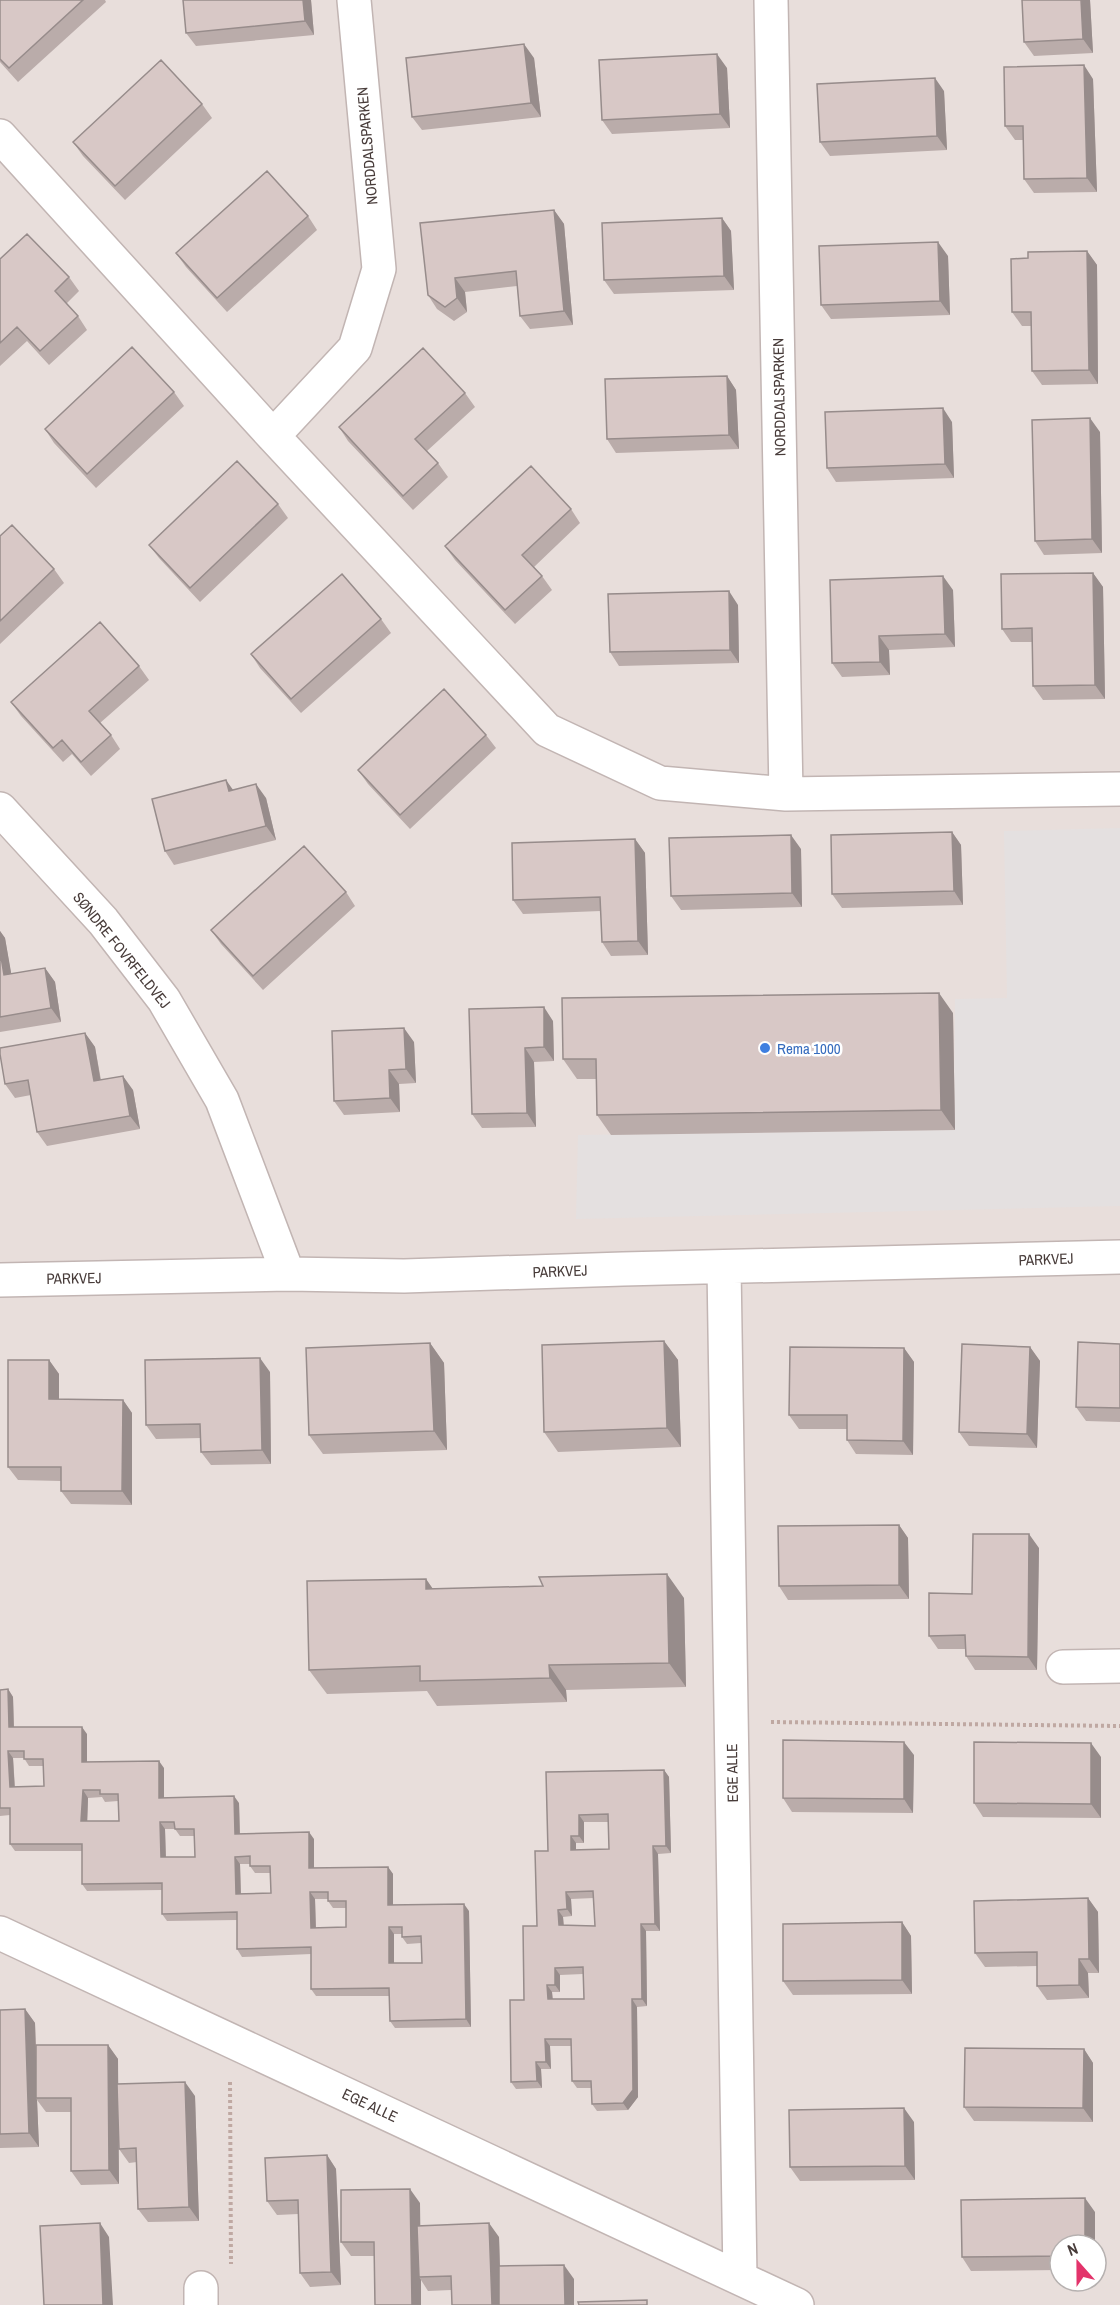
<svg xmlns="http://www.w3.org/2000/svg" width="1120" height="2305" viewBox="0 0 1120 2305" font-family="'Archivo Narrow',sans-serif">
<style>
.residential{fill:#e8dedb;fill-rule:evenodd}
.parking{fill:#e4e0e0}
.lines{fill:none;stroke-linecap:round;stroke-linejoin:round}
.minor-casing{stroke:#c2b5b3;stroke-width:36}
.path{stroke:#bfa8a2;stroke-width:4;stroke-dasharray:3 3;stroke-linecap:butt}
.minor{stroke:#fff;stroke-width:33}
.wall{fill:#baacaa;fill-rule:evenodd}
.shaded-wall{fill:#978c8b}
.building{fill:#d8c8c6;stroke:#978c8b;stroke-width:1.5;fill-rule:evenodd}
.shop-dot{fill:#3f7fe0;stroke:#fff;stroke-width:2}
.labels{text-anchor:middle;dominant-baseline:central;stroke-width:5;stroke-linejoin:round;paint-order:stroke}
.street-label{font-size:15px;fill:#483c3a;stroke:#fff}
.shop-label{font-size:15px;fill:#366cbe;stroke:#fff;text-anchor:start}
</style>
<rect width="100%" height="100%" fill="#f4eeec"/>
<path class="residential" d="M0,0H1120V2305H0ZM1060,2245H1096V2281H1060Z"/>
<path class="parking" d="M1120,828V1206L576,1219L578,1135L954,1130L955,999L1007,998L1004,831Z"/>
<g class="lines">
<g class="minor-casing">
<path id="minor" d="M771,0L786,794
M0,136L273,436L547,730L660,783L786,794L1120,789
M273,436L355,348L379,269L354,0
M0,809L103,921L164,1000L222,1100L288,1274
M724,1267L740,2278
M0,1280L288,1274L404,1276L623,1269L1120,1257
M1063,1667L1120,1666
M0,1933L797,2305
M201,2288V2305"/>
</g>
<path class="path" d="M771,1722L1120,1726
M230,2082L231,2264"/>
<use href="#minor" class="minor"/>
</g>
<path class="wall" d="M0,0H105L106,2L18,82L0,62Z
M183,0H311L314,35L196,46L186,33Z
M1090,0L1093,53L1034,56L1024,42Z
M534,58L541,117L422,130L412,117Z
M727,68L730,128L612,134L602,120Z
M1093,79L1097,192L1034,193L1024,179L1023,140H1015L1005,126Z
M944,91L947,150L830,156L820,142Z
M202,104L212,118L125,200L83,156L73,142Z
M554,210L564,224L573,325L530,329L520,316L517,286L465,292L467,312L454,321L437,309L428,295Z
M308,216L317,230L227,312L186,267L176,253Z
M722,218L731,231L734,290L614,294L604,280Z
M1087,251L1097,265L1098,384L1042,385L1032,371L1031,326H1022L1012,312L1028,258Z
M948,256L950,315L831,319L821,305Z
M0,259L69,277L79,291L66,304L78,316L87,330L49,365L27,341L0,366Z
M727,376L736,390L739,449L616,453L607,439Z
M174,392L184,406L96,488L54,443L45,429Z
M465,393L475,407L427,451L438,463L448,477L413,510L348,441L339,427Z
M952,422L954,478L836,482L827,468Z
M1100,432L1102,553L1044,555L1035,541Z
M278,504L288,518L200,602L159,558L149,545Z
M571,509L580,523L534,567L542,576L552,590L515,624L455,560L445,546Z
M0,536L54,569L64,583L0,644Z
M1093,573L1103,587L1105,699L1043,700L1033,686L1032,642H1011L1002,629Z
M953,590L955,647L889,650L890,675L842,677L832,663Z
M738,605L739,663L619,666L610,652Z
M381,619L391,633L301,713L260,668L251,654Z
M139,666L149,680L100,723L111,735L120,749L91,776L72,754L63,762L21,716L11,702Z
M486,735L496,748L410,829L368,784L358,770Z
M226,780L232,790L266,798L276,840L174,865L165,851Z
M952,832L961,845L963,905L842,908L832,894Z
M635,839L645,853L648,955L611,956L602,942L601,911L523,914L513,900Z
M801,849L802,907L681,910L671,896Z
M346,892L355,906L263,990L221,944L211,930Z
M0,931L5,938L11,974L45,968L55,982L61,1022L0,1032Z
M469,1009L553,1021L554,1061L534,1062L536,1127L482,1128L472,1114Z
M953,1013L955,1130L611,1135L597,1115V1079H577L563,1059Z
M85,1033L95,1047L101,1080L133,1090L140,1129L47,1146L37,1132L31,1095L15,1098L5,1084Z
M414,1042L416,1083L399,1084L400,1112L344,1115L334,1101Z
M664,1341L678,1360L681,1447L558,1452L544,1432Z
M430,1343L444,1363L447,1450L323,1454L309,1435Z
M1120,1344V1422L1086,1421L1076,1407Z
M1030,1347L1040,1361L1037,1448L969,1446L959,1432Z
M904,1348L914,1362L913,1455L856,1454L847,1440V1429H799L789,1415Z
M49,1360L59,1374V1399L123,1400L132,1413V1505L71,1504L61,1491V1481L18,1480L8,1467Z
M270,1372L271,1464L211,1465L201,1452V1438L156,1439L146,1425Z
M899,1525L908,1538L909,1599L788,1600L779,1586Z
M1039,1548L1037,1670H975L966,1656L965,1649H938L929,1636Z
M426,1579L433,1589L684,1598L686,1687L566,1690L567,1702L437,1706L427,1691L327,1694L309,1670Z
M8,1689L13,1697L14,1727L87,1734V1762L164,1768V1798L239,1803L240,1834L314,1839V1868L388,1867L393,1874V1905L469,1911L471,2027L395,2028L390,2021L389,1996H316L311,1989V1954L242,1957L237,1949V1920L167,1921L162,1914V1890L87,1891L82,1884V1851H15L10,1844V1815L0,1816V1690ZM13,1758H24L29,1766H44V1786L15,1787ZM102,1797L105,1802L118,1801L119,1821H87L88,1798ZM165,1829H175L180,1836H194L195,1857H166ZM240,1864H250V1866L255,1873H270L271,1893L241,1894ZM315,1899H328V1901L333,1908H346V1927L316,1928ZM394,1934H402V1937L407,1944L421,1943L422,1963H394Z
M914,1755L913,1813L792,1812L783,1798Z
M1101,1757V1818L983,1817L974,1803Z
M664,1770L669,1777L671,1853L658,1854L660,1931H646L647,2006L637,2007L638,2097L628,2110L597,2111L592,2104L591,2088H577L572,2081V2046H550L551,2069H541L542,2088L516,2089L511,2082L537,1926L548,1851L546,1772ZM584,1822H608L609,1849L576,1850V1843H584ZM594,1898L595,1926L564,1925L563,1917L572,1916L571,1899ZM583,1974L584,1999H553L552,1992H560V1975Z
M1088,1898L1098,1912L1099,1973H1088L1089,1998L1047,2000L1037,1986V1966L985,1967L975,1953Z
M902,1922L911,1936L912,1994L793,1995L783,1981Z
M25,2009L35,2023L36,2045H108L118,2059V2084L195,2096L199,2221L148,2222L138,2209L137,2162L129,2163L119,2149L118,2130L119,2184L81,2185L71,2171V2112H46L37,2100L39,2147L0,2148V2010Z
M1084,2049L1093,2063V2122L974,2121L964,2107Z
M914,2122L915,2180L800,2181L790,2167Z
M327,2155L336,2169L341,2285L310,2287L300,2273L298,2214L277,2215L267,2201Z
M420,2203V2226L499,2237L500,2266L574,2279L451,2290L428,2291L421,2280V2305H375L374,2256H351L341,2242Z
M1095,2212V2245H1060V2270L971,2271L962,2257Z"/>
<path class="shaded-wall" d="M303,0H311L314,35L305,21Z
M1081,0H1090L1093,53L1083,39Z
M524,44L534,58L541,117L531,103Z
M717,54L727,68L730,128L720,114Z
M1084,65L1093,79L1097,192L1087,178Z
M935,78L944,91L947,150L937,136Z
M554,210L564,224L573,325L564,311Z
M722,218L731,231L734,290L724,276Z
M938,242L948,256L950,315L940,301Z
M1087,251L1097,265L1098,384L1089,370Z
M455,278L465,292L467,312L457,298Z
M727,376L736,390L739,449L729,435Z
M943,408L952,422L954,478L945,464Z
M1090,418L1100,432L1102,553L1092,539Z
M1093,573L1103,587L1105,699L1095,685Z
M943,576L953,590L955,647L945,634Z
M729,591L738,605L739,663L730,650Z
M879,636L889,650L890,675L880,662Z
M226,780L236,794L229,791Z
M256,784L266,798L276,840L266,826Z
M952,832L961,845L963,905L954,891Z
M791,835L801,849L802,907L792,893Z
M635,839L645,853L648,955L638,941Z
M0,931L5,938L14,989L4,975L0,951Z
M45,968L55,982L61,1022L51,1008Z
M939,993L953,1013L955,1130L941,1110Z
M544,1007L553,1021L554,1061L544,1047Z
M404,1028L414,1042L416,1083L406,1069Z
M85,1033L95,1047L103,1095L94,1081Z
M525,1048L534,1062L536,1127L527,1113Z
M389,1070L399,1084L400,1112L390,1098Z
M123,1076L133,1090L140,1129L130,1116Z
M664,1341L678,1360L681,1447L667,1428Z
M430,1343L444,1363L447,1450L434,1431Z
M1030,1347L1040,1361L1037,1448L1027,1434Z
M904,1348L914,1362L913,1455L903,1441Z
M260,1358L270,1372L271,1464L262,1450Z
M49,1360L59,1374V1413L49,1399Z
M123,1400L132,1413V1505L122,1491Z
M899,1525L908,1538L909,1599L899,1585Z
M1029,1534L1039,1548L1037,1670L1028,1657Z
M667,1574L684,1598L686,1687L669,1663Z
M426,1579L443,1604L426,1589Z
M549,1665L566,1690L567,1702L550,1678Z
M8,1689L13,1697L14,1734L9,1727Z
M82,1727L87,1734V1770L82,1762Z
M904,1742L914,1755L913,1813L904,1799Z
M1091,1743L1101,1757V1818L1091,1804Z
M8,1751L13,1758L15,1794L10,1787Z
M159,1761L164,1768V1805L159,1798Z
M664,1770L669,1777L671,1853L666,1846Z
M83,1790L88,1798L87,1829L81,1821Z
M234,1796L239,1803L240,1841L235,1834Z
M579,1815L584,1822V1843L579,1836Z
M160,1822L165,1829L166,1865L161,1857Z
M309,1832L314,1839V1875L309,1868Z
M571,1836L576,1843V1857L571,1850Z
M653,1846L658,1854L660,1931L655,1924Z
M235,1857L240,1864L241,1901L236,1894Z
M388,1867L393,1874V1912L388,1905Z
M310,1892L315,1899L316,1935L311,1928Z
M566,1892L571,1899L572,1916L567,1909Z
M1088,1898L1098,1912L1099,1973L1089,1959Z
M464,1904L469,1911L471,2027L466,2019Z
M558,1910L563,1917L564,1933L559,1925Z
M902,1922L911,1936L912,1994L902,1980Z
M641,1924L646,1931L647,2006L642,1999Z
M389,1927L394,1934V1970L389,1963Z
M1079,1959L1088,1973L1089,1998L1079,1985Z
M555,1968L560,1975V1992L555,1985Z
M547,1985L552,1992L553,2007L548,1999Z
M632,1999L637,2007L638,2097L628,2110L623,2103Z
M25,2009L35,2023L37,2098H36L37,2100L39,2147L29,2133Z
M545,2039L550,2046L551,2069L546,2062Z
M108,2045L118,2059L119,2184L109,2170Z
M1084,2049L1093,2063V2122L1083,2108Z
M536,2062L541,2069L542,2088L537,2081Z
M185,2082L195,2096L199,2221L189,2207Z
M904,2108L914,2122L915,2180L905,2166Z
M327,2155L336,2169L341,2285L331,2272Z
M410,2189L420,2203L421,2277H419L421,2280V2305H412Z
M1085,2198L1095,2212V2245H1085Z
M100,2223L109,2237L113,2305H103Z
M489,2223L499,2237L501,2305H492Z
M564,2265L574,2279V2305H565Z"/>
<path class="building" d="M0,0H83L9,68L0,59Z
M183,0H303L305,21L186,33Z
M1022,0H1081L1083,39L1024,42Z
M524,44L531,103L412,117L406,58Z
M717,54L720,114L602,120L599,60Z
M161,60L202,104L115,186L73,142Z
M1084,65L1087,178L1024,179L1023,126H1005L1004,67Z
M935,78L937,136L820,142L817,84Z
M267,171L308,216L217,298L176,253Z
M554,210L564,311L520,316L516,271L455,278L457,298L445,307L428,295L420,223Z
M722,218L724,276L604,280L602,223Z
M27,234L69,277L55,291L78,316L40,351L17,327L0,343V259Z
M938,242L940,301L821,305L819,246Z
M1087,251L1089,370L1032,371L1031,312H1012L1011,259L1028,258V252Z
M132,347L174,392L87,474L45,429Z
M423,348L465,393L415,439L438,463L403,496L339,427Z
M727,376L729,435L607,439L605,379Z
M943,408L945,464L827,468L825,412Z
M1090,418L1092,539L1035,541L1032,420Z
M237,461L278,504L190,588L149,545Z
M531,466L571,509L522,555L542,576L505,610L445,546Z
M12,525L54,569L0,621V536Z
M1093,573L1095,685L1033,686L1032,628L1002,629L1001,574Z
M342,574L381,619L291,699L251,654Z
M943,576L945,634L879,636L880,662L832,663L830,580Z
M729,591L730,650L610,652L608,594Z
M100,622L139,666L89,711L111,735L81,762L62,740L53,748L11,702Z
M444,689L486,735L400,815L358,770Z
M226,780L229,791L256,784L266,826L165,851L152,799Z
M952,832L954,891L832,894L831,835Z
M791,835L792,893L671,896L669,838Z
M635,839L638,941L602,942L600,897L513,900L512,843Z
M304,846L346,892L253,976L211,930Z
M0,951L4,975L45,968L51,1008L0,1017Z
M939,993L941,1110L597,1115L596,1059H563L562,998Z
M544,1007V1047L525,1048L527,1113L472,1114L469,1009Z
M404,1028L406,1069L389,1070L390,1098L334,1101L332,1031Z
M85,1033L94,1081L123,1076L130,1116L37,1132L28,1080L5,1084L0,1054V1048Z
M664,1341L667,1428L544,1432L542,1345Z
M1078,1342L1120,1344V1408L1076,1407Z
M430,1343L434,1431L309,1435L306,1348Z
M962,1344L1030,1347L1027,1434L959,1432Z
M790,1347L904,1348L903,1441L847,1440V1415H789Z
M260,1358L262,1450L201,1452L200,1424L146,1425L145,1360Z
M8,1360H49V1399L123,1400L122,1491H61V1467H8Z
M899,1525V1585L779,1586L778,1526Z
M973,1534H1029L1028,1657L966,1656L965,1635L929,1636V1593L972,1594Z
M667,1574L669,1663L549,1665L550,1678L420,1681V1666L309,1670L307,1581L426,1579V1589L543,1586L539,1577Z
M8,1689L9,1727H82V1762L159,1761V1798L234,1796L235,1834L309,1832V1868L388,1867V1905L464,1904L466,2019L390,2021L389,1988L311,1989V1947L237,1949V1912L162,1914V1883L82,1884V1844H10V1808H0V1690ZM8,1751H24V1759H43L44,1786L10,1787ZM83,1790H100V1794H118L119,1821H81ZM160,1822H174L175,1829H194L195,1857H161ZM250,1856V1866H270L271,1893L236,1894L235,1857ZM310,1892H328V1901H346V1927L311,1928ZM389,1927H402V1937L421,1936L422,1963H389Z
M783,1740L904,1742V1799L783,1798Z
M974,1742L1091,1743V1804L974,1803Z
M664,1770L666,1846H653L655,1924H641L642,1999H632L633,2090L623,2103L592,2104L591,2081H572L571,2039H545L546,2062H536L537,2081L511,2082L510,2000H524L523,1926H537L535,1851H548L546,1772ZM608,1814L609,1849L571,1850V1836H579V1815ZM593,1891L595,1926L559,1925L558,1910L567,1909L566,1892ZM583,1967L584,1999H548L547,1985H555V1968Z
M1088,1898L1089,1959H1079V1985L1037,1986V1952L975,1953L974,1901Z
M902,1922V1980L783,1981V1924Z
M25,2009L29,2133L0,2134V2010Z
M36,2045H108L109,2170L71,2171V2098H36Z
M965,2048L1084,2049L1083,2108L964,2107Z
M185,2082L189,2207L138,2209L136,2148L119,2149L117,2084Z
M904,2108L905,2166L790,2167L789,2110Z
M327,2155L331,2272L300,2273L298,2200L267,2201L265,2158Z
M410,2189L412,2305H375L374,2242H341V2190Z
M1085,2198V2245H1060V2256L962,2257L961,2200Z
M100,2223L103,2305H44L40,2226Z
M489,2223L492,2305H452L451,2276L419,2277L417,2226Z
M564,2265L565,2305H499V2266Z
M647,2300V2305H579L578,2302Z"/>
<circle class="shop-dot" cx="765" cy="1048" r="6"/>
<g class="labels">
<g class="street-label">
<text transform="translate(367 146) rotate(-95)">NORDDALSPARKEN</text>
<text transform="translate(779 397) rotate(-91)">NORDDALSPARKEN</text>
<text transform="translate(122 950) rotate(51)">SØNDRE FOVRFELDVEJ</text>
<text transform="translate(1046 1259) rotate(-2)">PARKVEJ</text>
<text transform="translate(560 1271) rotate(-2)">PARKVEJ</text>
<text transform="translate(74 1278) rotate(-1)">PARKVEJ</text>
<text transform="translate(732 1773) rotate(-91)">EGE ALLE</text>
<text transform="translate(370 2105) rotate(25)">EGE ALLE</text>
</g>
<g class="shop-label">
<text x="777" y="1048">Rema 1000</text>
</g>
</g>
<g transform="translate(1078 2263) rotate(339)"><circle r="28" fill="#ffffff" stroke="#b6b1b0" stroke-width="1.5"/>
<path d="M0-4.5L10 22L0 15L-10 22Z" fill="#e3346b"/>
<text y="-9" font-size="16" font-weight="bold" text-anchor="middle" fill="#483c3a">N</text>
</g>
</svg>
